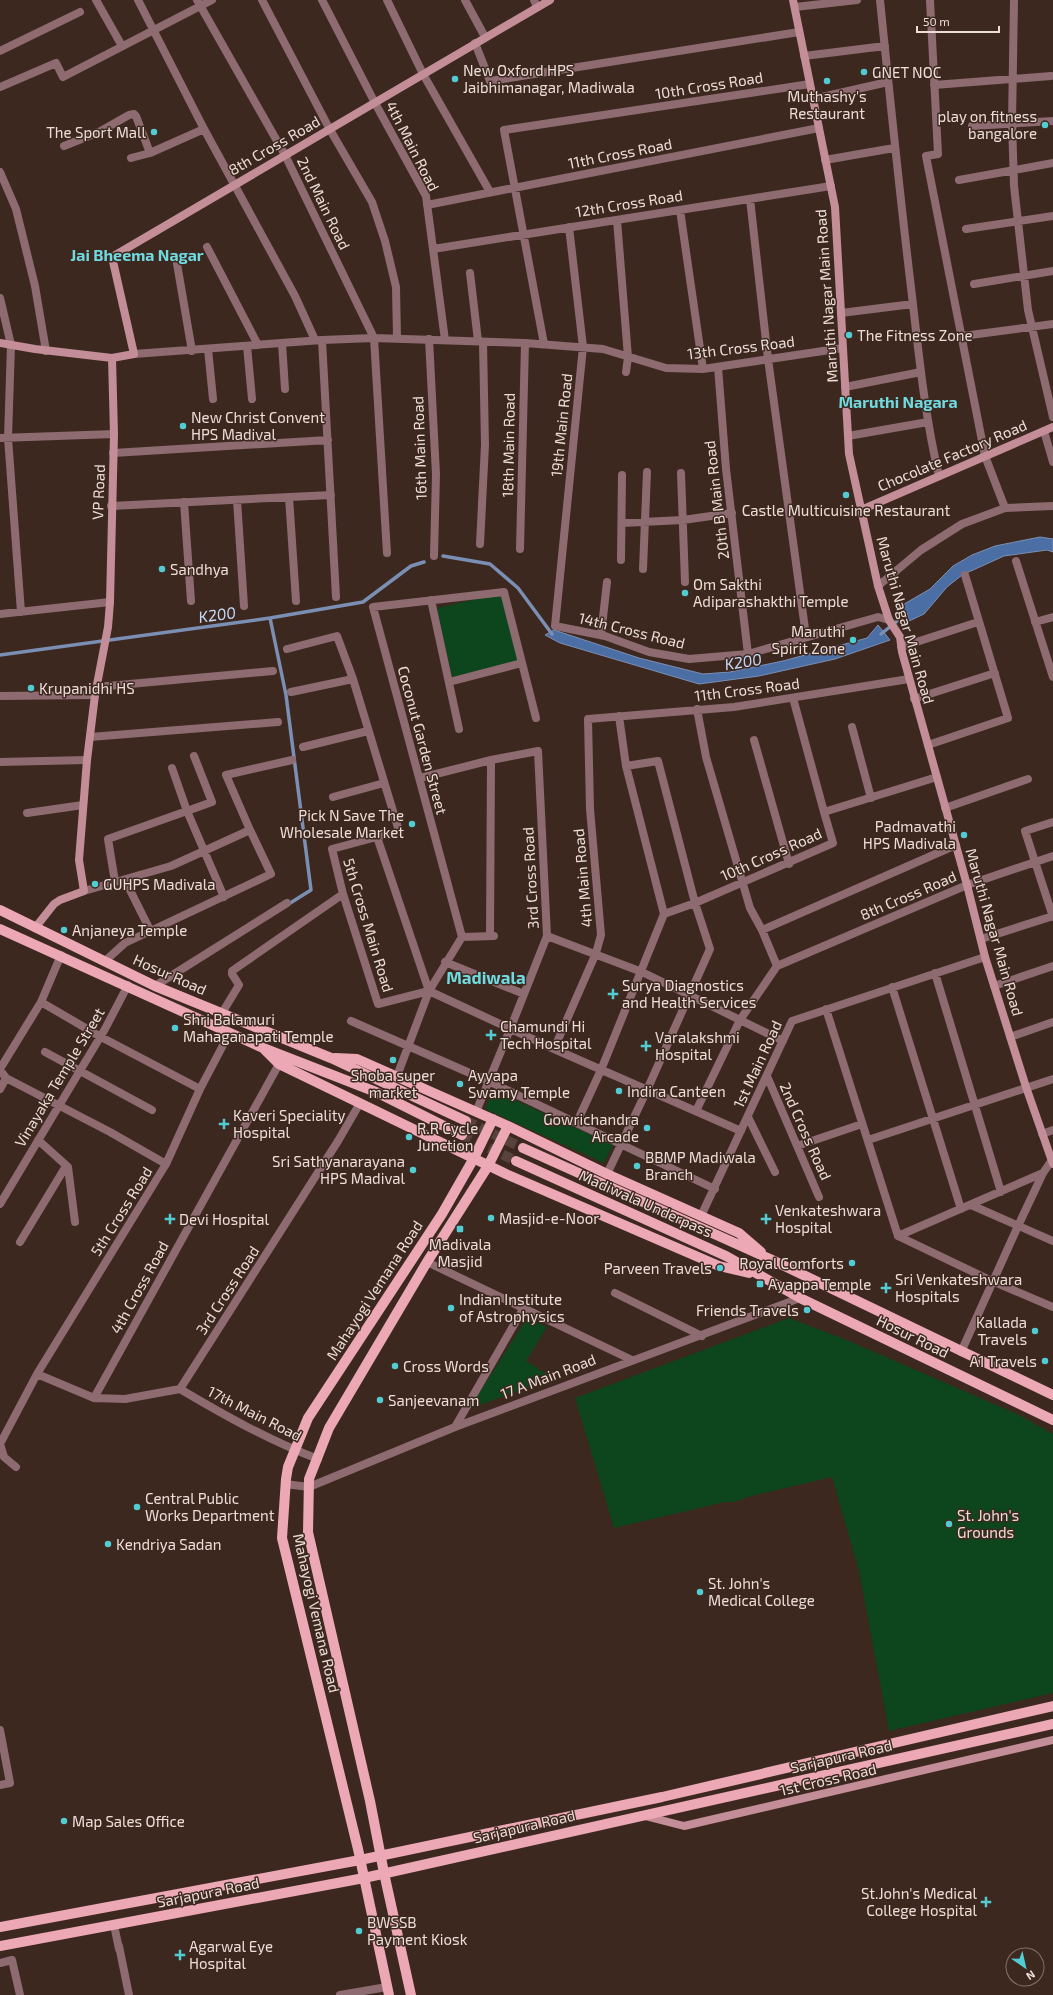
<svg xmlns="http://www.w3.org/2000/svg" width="1053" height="1995" viewBox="0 0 1053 1995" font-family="'Exo 2',sans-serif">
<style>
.green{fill:#0d451d}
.water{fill:#4b6ea5;stroke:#7b8fb4}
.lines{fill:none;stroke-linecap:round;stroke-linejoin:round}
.stream{stroke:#7b8fb4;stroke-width:3.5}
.primary-tunnel{stroke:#57433b;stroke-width:10;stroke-dasharray:10 5;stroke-linecap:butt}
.street{stroke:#8d6b71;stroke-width:8}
.secondary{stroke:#c38e97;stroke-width:8}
.primary{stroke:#eca8b5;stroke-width:10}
.poi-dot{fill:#51ccd2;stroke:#3d281f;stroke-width:1.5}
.labels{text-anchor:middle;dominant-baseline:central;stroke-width:3;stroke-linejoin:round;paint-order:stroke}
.poi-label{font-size:15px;fill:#ecddd7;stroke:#3d281f;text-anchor:start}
.street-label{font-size:15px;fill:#ecddd7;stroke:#3d281f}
.neighbourhood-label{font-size:16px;font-weight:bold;fill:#6fdbe0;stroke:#3d281f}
.water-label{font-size:16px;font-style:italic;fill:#c2d7f7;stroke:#3d281f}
.quarter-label{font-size:17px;font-weight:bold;fill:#6fdbe0;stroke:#3d281f}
</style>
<rect width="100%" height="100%" fill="#3d281f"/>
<path class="green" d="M503,593L518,662L452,677L437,608Z
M493,1090L613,1145L604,1163L485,1109Z
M527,1318L547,1327L526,1361L553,1378L469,1409Z
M789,1318L849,1341L1017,1414L1053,1434V1693L889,1731L859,1571L832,1477L751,1496L734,1502H725L614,1528L575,1398Z"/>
<path class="water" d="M1040,537L1053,539V552L1047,550L1004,556L962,575L947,587L924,614L907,622L899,607L930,589L953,566L972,555L995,546Z
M878,625L890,640L835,659L759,676L699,684L560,643L545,635L554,630L639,658L703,674L730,672L783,661L867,638Z"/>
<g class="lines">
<path class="stream" d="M443,556L490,564L518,588L552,634
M270,618L286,695L311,890L287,905
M881,634L906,614
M0,655L270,618L363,602L411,566L424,562"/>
<path class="primary-tunnel" d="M466,1121L523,1148
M462,1135L516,1161"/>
<path class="street" d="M96,0L122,46
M138,0L204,129L295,296L315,340
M197,0L285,155L374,338L387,553
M262,0L329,128L372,202L385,241L396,287L397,338
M322,0L375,103L426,196L445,340
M387,0L423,74L490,192
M465,0L485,37
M534,0L537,7
M880,0C890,99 900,197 912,296C919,356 925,417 939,476
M930,0L938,154L926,156L985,456L1005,508
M1014,0L1012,122L1014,186L1028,310L1053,417
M795,7L857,0
M475,43L490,81L799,32
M0,51L80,12
M804,56L885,46
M934,85L1051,76
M0,87L56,63L63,77L212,0
M813,99L888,82
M972,126L1053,121
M64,146L99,132L129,115L134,114L136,116L150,153
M131,158L150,153L204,129
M825,160L894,148
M0,172L16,209L35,286L46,351
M959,180L1053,163
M750,199L768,359L806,636
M427,205L819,128
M680,210L703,369
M617,220L628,357L626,372
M569,227L583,347L555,626L605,636L649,652L689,659L748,654L878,617L889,620
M966,229L1053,216
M207,247L258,345
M433,249L831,186
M176,258L192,351
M470,273L478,341
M974,284L1053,271
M0,298L11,345L8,438L21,612
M841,313L913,304
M963,336L1053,324
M429,339L436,474L434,556
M322,340L336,597
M282,343L285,389
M544,344L504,130L810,84
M247,346L252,399
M208,349L213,399
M134,354L322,340L374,338L525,343L603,349L666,368L703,369L843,348
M718,367L726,469L748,654
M845,387L921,372
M1044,431L1053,462
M848,436L928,422
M0,438L114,434
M113,453L328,440
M681,473L685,582
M289,497L296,601
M237,500L244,606
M184,502L191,601
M111,506L331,495
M622,523L683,520L732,513
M480,544L485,445L483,342
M520,549L525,343
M621,560L622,475
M1016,561L1053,677
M643,569L647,472
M878,586L921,550L962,524L1005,508L1053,506
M431,600L459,729
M0,614L110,602
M1035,622L1053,617
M601,635L607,582
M901,647L978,622
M287,649L337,636L353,679L399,831L332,849L343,894L378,1004L429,991
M449,682L522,663
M97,687L273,671
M291,692L353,679
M0,696L95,695
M793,698L824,812
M914,699L995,673
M697,709L706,757L750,908L762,930L777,966
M619,716L626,766L664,914
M852,727L871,798
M90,737L278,722
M754,740L789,864
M928,745L1008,718L965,575
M303,747L368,731
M194,756L212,802L187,811L224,897
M0,762L87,760
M420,778L491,760L538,751L547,936L511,1027L476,1112
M333,797L384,783
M945,808L1028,779
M27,813L83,805
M1053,822L1025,831L1053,917
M250,830L226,775L292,760
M377,837L429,991
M125,880L151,932
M115,882L108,839L187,811L172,768
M84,891L171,866L250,830L271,874L125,943L105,961
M762,930L956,845
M490,935L491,760
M547,936L642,972L783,1041
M462,937L373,607L504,592L536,718
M462,937L494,936
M981,939L1053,916
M445,962L524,994
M777,966L967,885L1053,856
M935,973L1001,1192
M155,986L287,903
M994,986L1053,966
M892,987L961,1209
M429,991L554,1049L741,1131
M41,1002L101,1037L200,1089
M826,1009L898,1236
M222,1013L239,985L232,974V971L343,894
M351,1021L488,1081L715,1189
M1010,1037L1053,1022
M554,1049L596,953L601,935L590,809L588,719L734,707L909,679
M45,1052L152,1110
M0,1069L41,1002L61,955
M0,1070L6,1078L110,1132L166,1164L37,1374L0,1444L4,1457L16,1467
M397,1076L429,991L462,937
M767,1076L819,1197
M0,1089L6,1078
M696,1111L740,1020L777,966
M748,1117L775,1172
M577,1122L601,1070L664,914L695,903L833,843L824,812L937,777
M1042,1134L1053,1130
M38,1140L68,1167L75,1222
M868,1140L1053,1079
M797,1146L862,1124
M166,1164L200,1089L230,1032
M607,1174L647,1090L710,949L695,903L658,761L626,766
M0,1204L105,1029L128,985
M971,1205L1053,1241
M701,1216L792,1021L985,957
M898,1236L992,1281L1053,1307
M898,1236L1043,1173
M20,1242L66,1166
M427,1262L632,1360
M615,1293L702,1336
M961,1352L1018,1226L1043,1173L1052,1160
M37,1374L94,1398L125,1399L180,1389
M180,1389L338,1141L360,1103
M180,1389C224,1415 270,1441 318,1459
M94,1398L279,1064
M455,1427L523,1309
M285,1484L309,1487L455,1427L800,1298
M0,1730L10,1783L0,1785
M114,1925L119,1949
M119,1946L129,1995
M0,1963L12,1960L20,1995
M340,1995L387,1987"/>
<path class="secondary" d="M793,0L835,207L849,454L878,586L889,620L900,637L902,652L967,885L985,957L1026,1087L1053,1164
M0,343L35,349L112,358L134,354L112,257L550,0
M861,510L1053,427
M35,928L54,904L60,900L84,891L79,860L87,760L95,695L108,627L110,602L114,434L112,358
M645,1816L684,1826L1053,1740"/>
<path class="primary" d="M0,910L155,986L331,1058L466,1121
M0,929L263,1048L376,1092L462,1135
M263,1048L279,1064L506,1174L719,1266L749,1273
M335,1058L357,1059L508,1126L607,1174L739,1233L761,1252
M523,1148L770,1259L1053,1395
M516,1161L726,1256L800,1298L1053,1420
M0,1927L360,1860L662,1797L1053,1706
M0,1946L364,1878L1053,1724
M389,1995L358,1849L282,1538L286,1479L288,1467L308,1418L442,1214L474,1158L493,1119
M411,1995L384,1873L370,1801L308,1532L309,1479L329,1428L427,1262L488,1166L508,1126"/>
</g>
<g class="poi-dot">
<circle cx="864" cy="72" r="4"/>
<circle cx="455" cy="79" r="4"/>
<circle cx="827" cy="81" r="4"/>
<circle cx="1045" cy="125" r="4"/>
<circle cx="154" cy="132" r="4"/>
<circle cx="849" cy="335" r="4"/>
<circle cx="183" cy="426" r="4"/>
<circle cx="846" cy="495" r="4"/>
<circle cx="162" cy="569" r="4"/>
<circle cx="685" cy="593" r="4"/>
<circle cx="853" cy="640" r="4"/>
<circle cx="31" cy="688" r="4"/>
<circle cx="412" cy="824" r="4"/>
<circle cx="964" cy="835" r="4"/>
<circle cx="95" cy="884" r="4"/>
<circle cx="64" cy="930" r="4"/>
<path d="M611 988h4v4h4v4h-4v4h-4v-4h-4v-4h4z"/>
<circle cx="175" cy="1028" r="4"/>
<path d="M489 1029h4v4h4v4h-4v4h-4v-4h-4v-4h4z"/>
<path d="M644 1040h4v4h4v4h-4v4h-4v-4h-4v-4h4z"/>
<circle cx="393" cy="1060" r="4"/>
<circle cx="460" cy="1084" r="4"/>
<circle cx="619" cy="1091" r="4"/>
<path d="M222 1118h4v4h4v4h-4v4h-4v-4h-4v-4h4z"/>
<circle cx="647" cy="1128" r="4"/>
<circle cx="409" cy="1137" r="4"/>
<circle cx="637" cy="1166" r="4"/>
<circle cx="413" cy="1170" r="4"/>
<circle cx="491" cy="1218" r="4"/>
<path d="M168 1213h4v4h4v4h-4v4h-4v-4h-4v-4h4z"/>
<path d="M764 1213h4v4h4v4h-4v4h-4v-4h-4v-4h4z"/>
<rect x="456" y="1225" width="8" height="8" rx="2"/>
<circle cx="852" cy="1263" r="4"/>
<circle cx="720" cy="1268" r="4"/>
<rect x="756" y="1280" width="8" height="8" rx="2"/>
<path d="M884 1282h4v4h4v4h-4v4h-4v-4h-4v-4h4z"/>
<circle cx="451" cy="1308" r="4"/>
<circle cx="807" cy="1310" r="4"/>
<circle cx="1035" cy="1331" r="4"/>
<circle cx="1045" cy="1361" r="4"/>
<circle cx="395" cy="1366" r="4"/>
<circle cx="380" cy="1400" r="4"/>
<circle cx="137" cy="1507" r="4"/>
<circle cx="949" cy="1524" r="4"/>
<circle cx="108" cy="1544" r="4"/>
<circle cx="700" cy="1592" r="4"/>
<circle cx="64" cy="1821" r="4"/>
<path d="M984 1896h4v4h4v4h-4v4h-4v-4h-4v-4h4z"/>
<circle cx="359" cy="1931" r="4"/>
<path d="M178 1949h4v4h4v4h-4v4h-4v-4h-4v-4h4z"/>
</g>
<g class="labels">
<g class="poi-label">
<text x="463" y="70">New Oxford HPS<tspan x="463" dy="17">Jaibhimanagar, Madiwala</tspan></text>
<text x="872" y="72">GNET NOC</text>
<text x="827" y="96" text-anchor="middle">Muthashy's<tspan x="827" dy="17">Restaurant</tspan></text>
<text x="1037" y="116" text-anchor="end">play on fitness<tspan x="1037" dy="17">bangalore</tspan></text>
<text x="146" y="132" text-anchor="end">The Sport Mall</text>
<text x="857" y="335">The Fitness Zone</text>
<text x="191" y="417">New Christ Convent<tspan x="191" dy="17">HPS Madival</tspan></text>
<text x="846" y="510" text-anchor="middle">Castle Multicuisine Restaurant</text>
<text x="170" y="569">Sandhya</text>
<text x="693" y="584">Om Sakthi<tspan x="693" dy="17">Adiparashakthi Temple</tspan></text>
<text x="845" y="631" text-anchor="end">Maruthi<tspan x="845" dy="17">Spirit Zone</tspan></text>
<text x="39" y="688">Krupanidhi HS</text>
<text x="404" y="815" text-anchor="end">Pick N Save The<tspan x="404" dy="17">Wholesale Market</tspan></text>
<text x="956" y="826" text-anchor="end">Padmavathi<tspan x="956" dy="17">HPS Madivala</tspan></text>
<text x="103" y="884">GUHPS Madivala</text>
<text x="72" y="930">Anjaneya Temple</text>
<text x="622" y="985">Surya Diagnostics<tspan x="622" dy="17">and Health Services</tspan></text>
<text x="183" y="1019">Shri Balamuri<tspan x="183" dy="17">Mahaganapati Temple</tspan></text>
<text x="500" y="1026">Chamundi Hi<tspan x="500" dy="17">Tech Hospital</tspan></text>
<text x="655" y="1037">Varalakshmi<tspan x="655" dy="17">Hospital</tspan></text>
<text x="393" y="1075" text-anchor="middle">Shoba super<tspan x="393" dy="17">market</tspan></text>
<text x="468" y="1075">Ayyapa<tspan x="468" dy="17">Swamy Temple</tspan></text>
<text x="627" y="1091">Indira Canteen</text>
<text x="233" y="1115">Kaveri Speciality<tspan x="233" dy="17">Hospital</tspan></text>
<text x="639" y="1119" text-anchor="end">Gowrichandra<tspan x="639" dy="17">Arcade</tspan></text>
<text x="417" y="1128">R.R Cycle<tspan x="417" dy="17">Junction</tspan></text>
<text x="645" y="1157">BBMP Madiwala<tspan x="645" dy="17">Branch</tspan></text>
<text x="405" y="1161" text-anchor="end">Sri Sathyanarayana<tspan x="405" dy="17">HPS Madival</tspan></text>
<text x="775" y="1210">Venkateshwara<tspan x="775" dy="17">Hospital</tspan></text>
<text x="499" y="1218">Masjid-e-Noor</text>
<text x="179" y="1219">Devi Hospital</text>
<text x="460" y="1244" text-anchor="middle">Madivala<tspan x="460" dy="17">Masjid</tspan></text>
<text x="844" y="1263" text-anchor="end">Royal Comforts</text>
<text x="712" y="1268" text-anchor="end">Parveen Travels</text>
<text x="895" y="1279">Sri Venkateshwara<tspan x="895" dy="17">Hospitals</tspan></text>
<text x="768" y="1284">Ayappa Temple</text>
<text x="459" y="1299">Indian Institute<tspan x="459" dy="17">of Astrophysics</tspan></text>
<text x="799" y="1310" text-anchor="end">Friends Travels</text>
<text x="1027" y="1322" text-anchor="end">Kallada<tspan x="1027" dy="17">Travels</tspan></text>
<text x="1037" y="1361" text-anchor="end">A1 Travels</text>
<text x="403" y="1366">Cross Words</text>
<text x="388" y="1400">Sanjeevanam</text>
<text x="145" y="1498">Central Public<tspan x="145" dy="17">Works Department</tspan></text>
<text x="957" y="1515">St. John's<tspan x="957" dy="17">Grounds</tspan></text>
<text x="116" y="1544">Kendriya Sadan</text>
<text x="708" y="1583">St. John's<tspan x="708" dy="17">Medical College</tspan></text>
<text x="72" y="1821">Map Sales Office</text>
<text x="977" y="1893" text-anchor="end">St.John's Medical<tspan x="977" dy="17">College Hospital</tspan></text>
<text x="367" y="1922">BWSSB<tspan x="367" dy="17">Payment Kiosk</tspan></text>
<text x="189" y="1946">Agarwal Eye<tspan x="189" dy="17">Hospital</tspan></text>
</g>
<g class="street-label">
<text transform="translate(709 85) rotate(-9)">10th Cross Road</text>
<text transform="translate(274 145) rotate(-30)">8th Cross Road</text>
<text transform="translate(413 146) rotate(63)">4th Main Road</text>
<text transform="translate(620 153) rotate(-11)">11th Cross Road</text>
<text transform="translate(324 203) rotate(64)">2nd Main Road</text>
<text transform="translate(629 203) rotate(-9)">12th Cross Road</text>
<text transform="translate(826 296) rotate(-94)">Maruthi Nagar Main Road</text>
<text transform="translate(741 347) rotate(-7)">13th Cross Road</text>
<text transform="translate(561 425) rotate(-84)">19th Main Road</text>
<text transform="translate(508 445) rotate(-89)">18th Main Road</text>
<text transform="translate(419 448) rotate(-92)">16th Main Road</text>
<text transform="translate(952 455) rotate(-23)">Chocolate Factory Road</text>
<text transform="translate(98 492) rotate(-88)">VP Road</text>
<text transform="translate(716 500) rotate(-97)">20th B Main Road</text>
<text transform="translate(906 620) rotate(74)">Maruthi Nagar Main Road</text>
<text transform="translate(632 630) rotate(14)">14th Cross Road</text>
<text transform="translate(747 689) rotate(-7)">11th Cross Road</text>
<text transform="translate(423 740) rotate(75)">Coconut Garden Street</text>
<text transform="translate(771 854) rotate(-24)">10th Cross Road</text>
<text transform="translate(530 878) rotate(-93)">3rd Cross Road</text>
<text transform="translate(582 878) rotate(-95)">4th Main Road</text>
<text transform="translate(908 895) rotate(-23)">8th Cross Road</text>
<text transform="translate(369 925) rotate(73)">5th Cross Main Road</text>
<text transform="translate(995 932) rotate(74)">Maruthi Nagar Main Road</text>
<text transform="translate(170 974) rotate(24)">Hosur Road</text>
<text transform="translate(757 1064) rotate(-65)">1st Main Road</text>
<text transform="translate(59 1077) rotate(-59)">Vinayaka Temple Street</text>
<text transform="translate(806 1131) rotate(66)">2nd Cross Road</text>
<text transform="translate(646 1203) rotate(24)">Madiwala Underpass</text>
<text transform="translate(121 1211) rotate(-58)">5th Cross Road</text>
<text transform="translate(139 1287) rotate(-61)">4th Cross Road</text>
<text transform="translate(227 1290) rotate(-57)">3rd Cross Road</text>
<text transform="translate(374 1290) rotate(-57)">Mahayogi Vemana Road</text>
<text transform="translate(913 1336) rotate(26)">Hosur Road</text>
<text transform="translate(548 1376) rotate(-21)">17 A Main Road</text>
<text transform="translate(255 1413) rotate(27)">17th Main Road</text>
<text transform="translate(317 1613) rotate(77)">Mahayogi Vemana Road</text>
<text transform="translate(841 1756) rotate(-13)">Sarjapura Road</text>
<text transform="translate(828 1779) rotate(-13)">1st Cross Road</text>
<text transform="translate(524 1826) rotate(-13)">Sarjapura Road</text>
<text transform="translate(208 1892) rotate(-11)">Sarjapura Road</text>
</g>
<g class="neighbourhood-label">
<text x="137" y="254">Jai Bheema Nagar</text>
<text x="898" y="401">Maruthi Nagara</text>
</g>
<g class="water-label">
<text transform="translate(217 614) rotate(-8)">K200</text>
<text transform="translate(743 661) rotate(-9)">K200</text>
</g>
<g class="quarter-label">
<text x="486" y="977">Madiwala</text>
</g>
</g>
<g transform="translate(1025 1967) rotate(146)"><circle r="19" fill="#3d281f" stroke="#837069"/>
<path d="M0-3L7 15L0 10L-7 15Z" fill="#51ccd2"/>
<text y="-6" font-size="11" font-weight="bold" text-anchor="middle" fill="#ecddd7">N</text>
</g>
<path d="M917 26v6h82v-6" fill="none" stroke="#ecddd7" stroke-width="2"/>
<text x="923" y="26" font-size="12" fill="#ecddd7" stroke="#3d281f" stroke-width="3" paint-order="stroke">50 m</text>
</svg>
